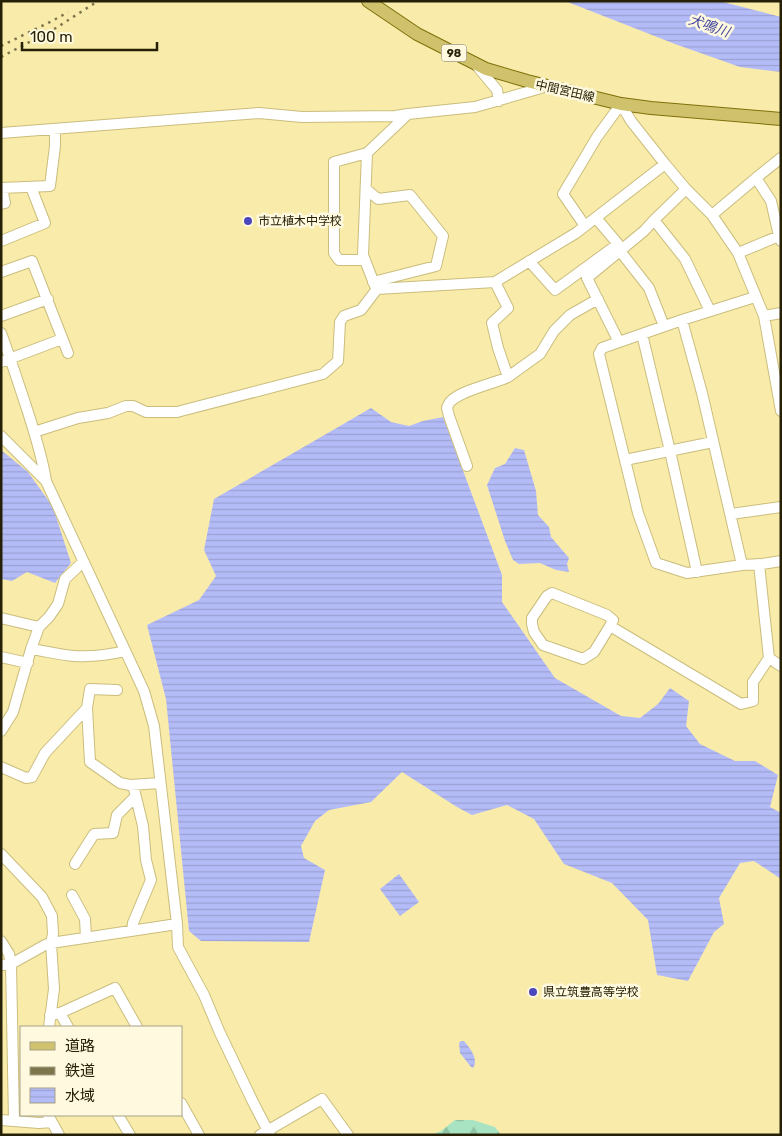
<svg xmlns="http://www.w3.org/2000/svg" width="782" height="1136" viewBox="0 0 782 1136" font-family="Rubik,'Noto Sans JP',sans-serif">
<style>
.forest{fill:url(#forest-firs)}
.water{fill:url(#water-rules)}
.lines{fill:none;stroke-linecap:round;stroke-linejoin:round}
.minor-casing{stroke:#cabd7d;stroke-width:12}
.major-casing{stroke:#7f6f09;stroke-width:14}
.minor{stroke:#fff;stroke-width:10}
.major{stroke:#d0c26d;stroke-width:12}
.rail{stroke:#7d754b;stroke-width:2.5;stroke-dasharray:2.5 5;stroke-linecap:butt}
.poi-dot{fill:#4b47be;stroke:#fef9df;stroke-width:2}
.labels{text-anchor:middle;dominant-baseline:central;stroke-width:5;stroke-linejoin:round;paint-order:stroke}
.shield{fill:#fef9df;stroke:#666147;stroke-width:1}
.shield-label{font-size:11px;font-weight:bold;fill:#252006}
.street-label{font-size:12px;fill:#252006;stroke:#fef9df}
.poi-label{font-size:12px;fill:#252006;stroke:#fef9df;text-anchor:start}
.water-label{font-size:14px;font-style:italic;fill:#45479d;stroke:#fef9df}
</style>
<defs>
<pattern id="forest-firs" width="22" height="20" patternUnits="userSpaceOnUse" patternTransform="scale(1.25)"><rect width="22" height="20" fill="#a8e4c1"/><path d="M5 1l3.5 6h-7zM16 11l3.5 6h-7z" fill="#90c3a4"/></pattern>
<pattern id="water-rules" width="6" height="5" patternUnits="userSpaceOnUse" patternTransform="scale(1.25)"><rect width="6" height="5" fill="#b4bcf8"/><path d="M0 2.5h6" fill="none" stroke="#9ba1d3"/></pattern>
</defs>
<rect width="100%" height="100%" fill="#f9ecab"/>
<path class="forest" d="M455,1120H473L495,1127L501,1135H431L441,1131Z"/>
<path class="water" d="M565,1H719L781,17V72L740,67L675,44Z
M371,408L391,422L409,426L423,421L443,417L502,575V602L555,678L621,716L640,718L658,704L670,688L689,701L686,726L700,744L735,761H755L778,775L770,807L781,813V879L754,861L740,863L719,898L724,924L714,932L688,981L657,975L648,920L612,883L564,864L534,819L507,805L472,815L457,807L402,772L371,802L329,810L315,821L301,846L304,858L325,870L309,942L201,941L189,931L166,699L147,625L199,600L216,576L204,550L214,499Z
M515,448L524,450L536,491L538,515L549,527L551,537L569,558L567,564L569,572L556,570L540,563L519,564L513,560L505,541L487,485L495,468L505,464Z
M1,450L28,472L53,507L71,563L55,583L27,572L12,581L1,579Z
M399,874L419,902L400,916L380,889Z
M461,1041H464C470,1048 479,1059 473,1068L471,1067L460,1053L459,1043Z"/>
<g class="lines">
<g class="minor-casing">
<path id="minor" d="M477,66L497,90L499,101
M1,133L259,113L302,117L395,116L408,114L475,107L548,86
M756,178L781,158
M1,188L50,186L55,146V129
M366,189L378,199L410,195L443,236L436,266L373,282
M1,204L5,203L2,188
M712,215L756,178L771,201L779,236
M654,220L686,189
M585,226L563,194L597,137L621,104L631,121L665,164L686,189L712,215L738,253L764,316L781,411
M1,241L45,223L31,187
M620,251L649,288L664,326
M738,253L779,236L781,241
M365,260H339L334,253V162L367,153
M529,261L555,290L618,244L596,218
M1,272L32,261L68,353
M495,282L508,308L492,323L498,348L508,377L540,354L554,331L570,315L598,299
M375,286L363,255L367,153L408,114
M755,297L682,320L602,348L599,354L638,513L656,563L687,573L742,565L762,564L781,561
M1,316L48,299
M764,316L781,313
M682,320L702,393L742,565
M1,333C10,357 18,382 26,406C34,431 42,455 46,481
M642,334L670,451L697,572
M619,342L587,278L644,231L654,220L685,259L710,311
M1,362L62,339
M34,432L78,418L108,413L126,406H133L146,412H177L323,374L338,361L340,322L344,316L361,310L377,289L495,282L576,233L665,164
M1,436L46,481L144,691L154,726L177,924L178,947L204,995L220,1033L252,1100L270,1135
M625,460L713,442
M467,466L449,416L447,408C447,407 450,401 451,401C462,390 493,384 508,377
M731,514L781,507
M759,564L769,658
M552,593L607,615L613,620L610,626L594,652L583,659L543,645L534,632L532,624V618L547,596Z
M1,618L39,627
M610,626L741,704L753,701V682L769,658L781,666
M31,649C45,651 60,655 74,656C91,657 109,655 125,651
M1,657L28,663
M87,708L90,762L120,783L130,785L160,783
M1,731L13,712L31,649L39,627L49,617L58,604L65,579L83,562
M1,767L26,778L32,777L45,753L87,708L90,689L117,690
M1,854L42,897L52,916L53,934L51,943L54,989L49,1027
M75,864L94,834L113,833L117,815L135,797
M72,895L85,919L86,938
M132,931L133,923L151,880L146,860L143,826L133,785
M1,941L9,954L11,964L14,1121
M1,965L11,964L45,945L51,943L177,924
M60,1013L68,1027
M50,1015L60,1013L115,988L137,1027
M181,1103L199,1135
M48,1115L59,1135
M118,1115L130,1135
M1,1120L39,1123L52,1122
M260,1135L322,1099L348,1135"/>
</g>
<g class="major-casing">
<path id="major" d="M368,1L417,34L486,69L527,81L621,104L651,108L781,119"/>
</g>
<use href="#minor" class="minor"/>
<use href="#major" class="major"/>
<path class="rail" d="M1,46L54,20L68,12
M1,57L56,28L98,1"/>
</g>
<g class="poi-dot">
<circle cx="248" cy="221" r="5"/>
<circle cx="533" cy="992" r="5"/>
</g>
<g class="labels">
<rect class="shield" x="441.5" y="44.5" width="25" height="17" rx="4"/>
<g class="shield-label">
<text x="454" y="53">98</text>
</g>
<g class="street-label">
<text transform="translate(565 91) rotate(13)">中間宮田線</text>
</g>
<g class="poi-label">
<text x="258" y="221">市立植木中学校</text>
<text x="543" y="992">県立筑豊高等学校</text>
</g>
<g class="water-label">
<text transform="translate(709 26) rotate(19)">犬鳴川</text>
</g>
</g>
<rect width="782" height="1136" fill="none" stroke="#252006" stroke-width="5"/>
<rect x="20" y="1026" width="162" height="90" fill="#fef9df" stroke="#a7a288"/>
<rect x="30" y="1042" width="25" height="8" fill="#d0c26d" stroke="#a7a288"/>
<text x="65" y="1051" font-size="15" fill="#252006">道路</text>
<rect x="30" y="1067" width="25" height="8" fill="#7d754b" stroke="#a7a288"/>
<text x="65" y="1076" font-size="15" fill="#252006">鉄道</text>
<rect x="30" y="1088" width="25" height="15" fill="url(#water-rules)" stroke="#a7a288"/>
<text x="65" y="1101" font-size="15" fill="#252006">水域</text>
<path d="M22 42v8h135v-8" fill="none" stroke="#252006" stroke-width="2.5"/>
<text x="30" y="42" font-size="15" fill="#252006" stroke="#fef9df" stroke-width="4" paint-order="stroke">100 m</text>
</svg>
